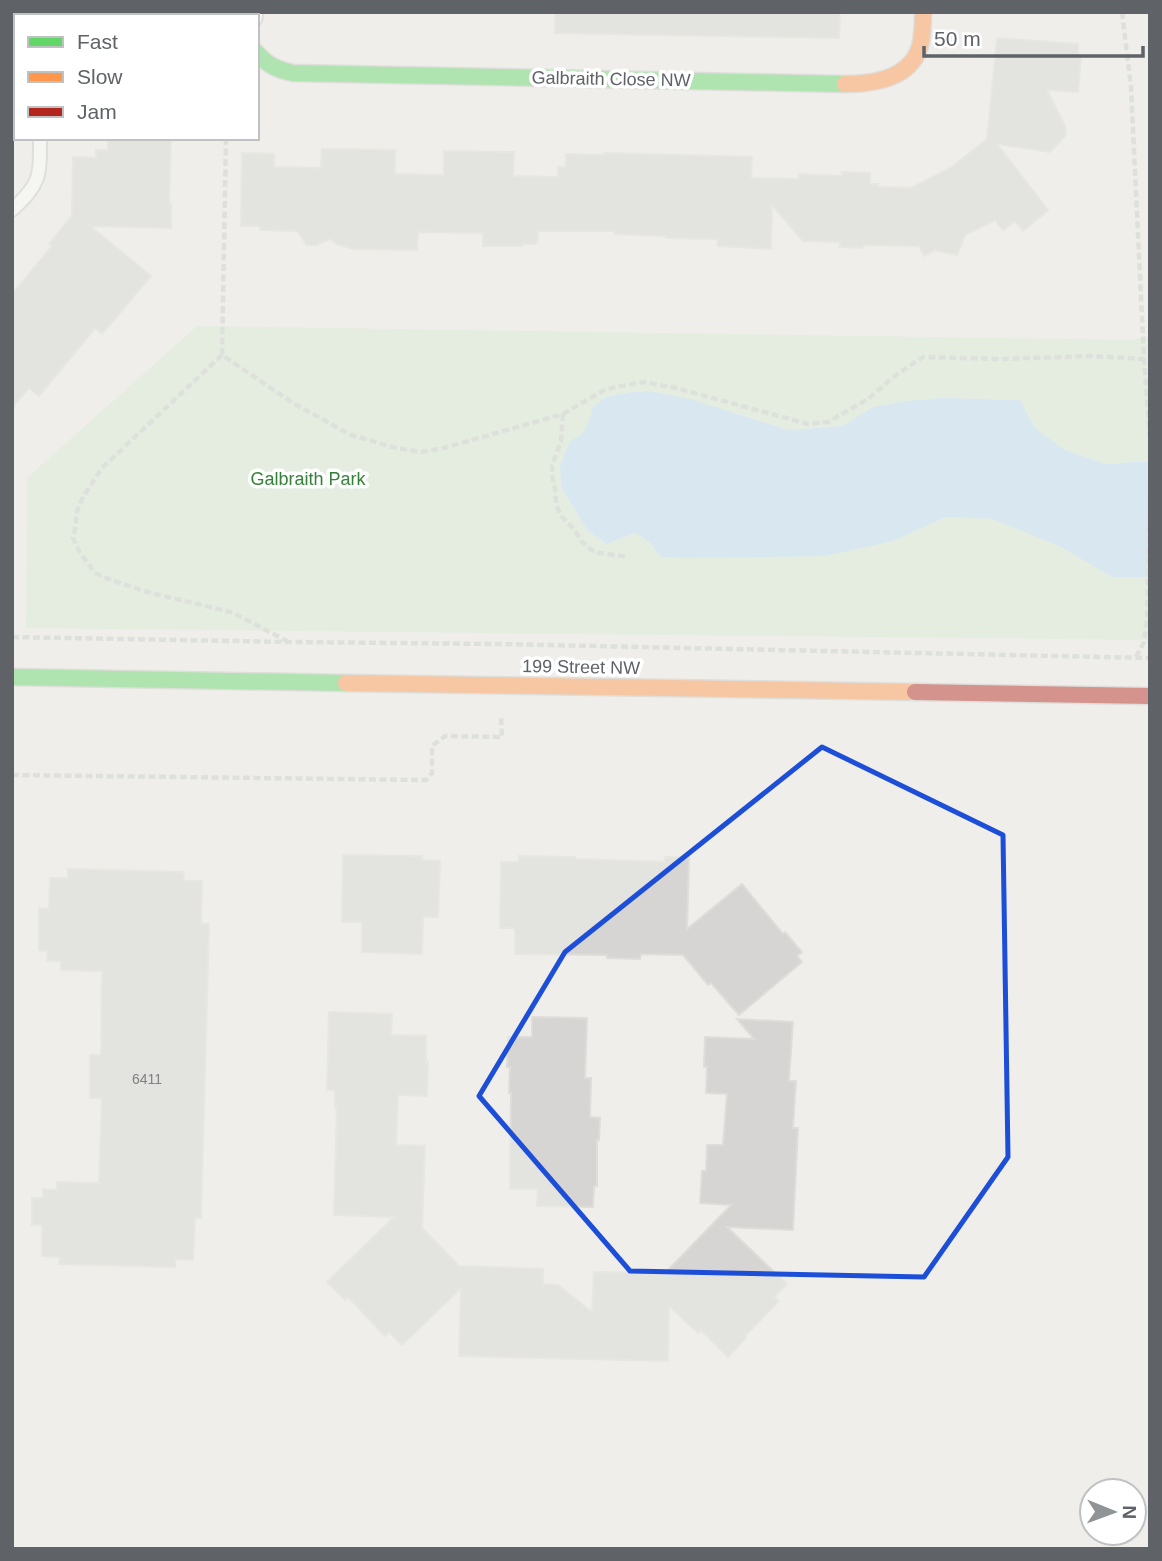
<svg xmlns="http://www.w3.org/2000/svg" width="1162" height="1561" viewBox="0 0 1162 1561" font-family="Arial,sans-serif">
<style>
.green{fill:#d8ebd6}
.water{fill:#bfe0f9}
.building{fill:#d6d5d3;stroke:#deddd9;stroke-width:2}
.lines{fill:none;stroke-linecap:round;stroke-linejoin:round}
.lane-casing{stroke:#cbcccc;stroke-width:16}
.street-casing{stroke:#cbcccc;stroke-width:28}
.fast-casing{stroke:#cacacb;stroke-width:19}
.slow-casing{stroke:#cacacb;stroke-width:19}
.jam-casing{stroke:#cacacb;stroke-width:19}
.path{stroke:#cacfcc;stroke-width:4.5;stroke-dasharray:7 3.5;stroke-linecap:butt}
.lane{stroke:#fdfcfc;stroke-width:12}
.street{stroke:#fdfcfc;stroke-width:24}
.fast{stroke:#63d668;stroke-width:16}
.slow{stroke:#ff974d;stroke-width:16}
.jam{stroke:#b3261e;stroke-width:16}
.marked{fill:none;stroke:#1d4ed8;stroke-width:5;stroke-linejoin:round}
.labels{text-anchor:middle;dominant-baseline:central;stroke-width:7;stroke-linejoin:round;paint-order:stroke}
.number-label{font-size:14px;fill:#7e8184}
.street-label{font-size:18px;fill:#5f6368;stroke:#fff}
.park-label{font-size:18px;fill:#348238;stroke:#fff}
</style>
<rect width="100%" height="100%" fill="#efeeea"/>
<path class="green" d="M197,326L1132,340L1150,335V461L1106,464L1065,450L1035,428L1020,400L944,398L906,401L873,407L842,426L789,430L740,414L650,391L631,392L606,397C596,413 587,434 570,442L560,465L561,487L587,530L607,544L635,533L649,542L662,557L686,558L750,556L893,541L946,517L992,519L1059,546L1112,577H1150V640L26,628L27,478Z"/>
<path class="water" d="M650,391L690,399L789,430L842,426L873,407L906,401L944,398L1020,400L1035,428L1065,450L1106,464L1150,461V577H1112L1059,546L992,519L946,517L893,541L825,556L686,558L662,557L649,542L635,533L607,544L587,530L561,487L560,465L570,441C585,435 590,424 592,408L606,397L631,392Z"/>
<path class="building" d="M555,12H840L839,38L555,33Z
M997,38L1078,44V56L1081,57L1078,92L1047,90L1066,128L1065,136L1050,152L997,144L1048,210L1023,231L1015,221L1003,230L995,220L965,235L957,255L935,250L924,256L919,246L864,245V248L840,247V242L803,241L772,205L771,249L718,246L717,239L666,238V236L615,234V231H538V241H536V244H523L522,246H483V233L418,232L417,250L354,249L339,245L330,239L316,245H307L297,231L260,230V226H241L242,153L274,154V167L321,168L322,149L395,150V174L444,175V151L514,152L513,176L558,177V167H566V154L604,155V153L752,157L751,178L799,179V174L842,176V172L870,173V184H878V187L911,188L952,167L987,139Z
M108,138H171L169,204H171V228L90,226L151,276L102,334L95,328L39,396L29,388L12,408V294L52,246L49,244L72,216L73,157L96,158V150H108Z
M343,855L422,856V860L440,861L438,917H423L422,954L362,952V922H342Z
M519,856L575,857V859L665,862V857H689L687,929L742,884L783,934L785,932L802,952L797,956L802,962L739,1015L711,983L708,985L683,955L641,954L640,959L607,958V955L515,954V928H500L501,862H519Z
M68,869L184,872L183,881H202L201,924H209L201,1218H195L193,1260L175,1259V1267L59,1264L60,1257L42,1256V1225H32V1198H43V1189L57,1190V1182L99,1183L102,1098H90V1055H101L102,971L61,970V961H47L48,951L39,950V908L49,909L50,878H68Z
M329,1012L392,1014L391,1035L426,1036V1062H428L427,1096L398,1095L396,1145L425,1146L422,1228L459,1266L543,1269V1284L558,1285L592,1312L594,1272L665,1273L731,1205L700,1203L702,1171H706L707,1145H723L727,1094L706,1093L707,1067H704L705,1037L754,1039L737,1019L793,1022L789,1081H796L793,1128H798L793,1230L727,1227L787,1284L774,1297L779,1301L745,1336L746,1338L728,1357L701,1330L698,1333L669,1306L668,1361L459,1356L461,1288L402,1345L389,1332L385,1336L348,1297L345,1300L327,1282L394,1217L334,1215L337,1108H335V1090H327Z
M532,1017L587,1018L585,1078H591L590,1117L600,1118L599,1140H597V1186H594L593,1207L537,1206L538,1189H510L511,1093H509L510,1067H507L508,1037H532Z"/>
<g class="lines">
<g class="lane-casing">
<path id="lane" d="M111,16L115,12
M12,111L16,108
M12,210C41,183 40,177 40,138"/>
</g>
<g class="street-casing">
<path id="street" d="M250,16V12"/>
</g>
<g class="fast-casing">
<path id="fast" d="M257,53C267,65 278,70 293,73L845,84
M12,677L346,683"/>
</g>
<g class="slow-casing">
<path id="slow" d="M845,84C874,84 911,78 920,46C923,35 923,23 923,12
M346,683L915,692"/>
</g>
<g class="jam-casing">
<path id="jam" d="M915,692L1150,696"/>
</g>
<path class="path" d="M1122,12L1131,87L1144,359L1150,439
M226,138L222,355L293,403L351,435L396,448L421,452L444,448L563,414L606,389L644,382L676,388L808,424L828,422L868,399L896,375L923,357L1001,359L1092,356L1144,359
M222,355L102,468L82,499L76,514V525L73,538L80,553L95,573L111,580L151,593L231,612L287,641
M563,414L561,441L552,465V475L555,489L556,505L562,517L574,529L582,542L594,552L628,557
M12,637L290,642L499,644L1150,658
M1136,657L1144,642L1147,620L1150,469
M12,775L426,780L432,773V746L445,736L502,737L501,716"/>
<use href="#lane" class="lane"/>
<use href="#street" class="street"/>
<use href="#fast" class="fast"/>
<use href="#slow" class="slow"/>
<use href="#jam" class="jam"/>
</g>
<path d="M0 0H1162V1561H0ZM822,747L1003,835L1008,1157L924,1277L630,1271L479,1096L565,952Z" fill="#efeeea" fill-opacity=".55" fill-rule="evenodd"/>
<path class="marked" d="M822,747L1003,835L1008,1157L924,1277L630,1271L479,1096L565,952Z"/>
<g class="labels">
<g class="number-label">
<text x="147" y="1079">6411</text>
</g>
<g class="street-label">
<text transform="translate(611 79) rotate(1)">Galbraith Close NW</text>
<text transform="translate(581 667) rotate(1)">199 Street NW</text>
</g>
<g class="park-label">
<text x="308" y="479">Galbraith Park</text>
</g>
</g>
<rect width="1162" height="1561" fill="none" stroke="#5f6368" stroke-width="28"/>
<rect x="14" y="14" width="245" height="126" fill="#ffffff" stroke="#bfc1c3" stroke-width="2"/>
<rect x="28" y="37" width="35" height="10" fill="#63d668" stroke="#bfc1c3" stroke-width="2"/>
<text x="77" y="49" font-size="21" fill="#5f6368">Fast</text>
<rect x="28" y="72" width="35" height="10" fill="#ff974d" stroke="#bfc1c3" stroke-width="2"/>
<text x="77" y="84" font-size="21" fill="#5f6368">Slow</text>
<rect x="28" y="107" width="35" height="10" fill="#b3261e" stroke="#bfc1c3" stroke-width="2"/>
<text x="77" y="119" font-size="21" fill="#5f6368">Jam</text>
<g transform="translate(1113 1512) rotate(91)"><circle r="33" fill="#ffffff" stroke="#bfc1c3" stroke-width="2"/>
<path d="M0-5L12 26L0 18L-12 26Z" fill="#919496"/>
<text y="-10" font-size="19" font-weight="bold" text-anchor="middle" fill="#5f6368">N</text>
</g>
<path d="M924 46v10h219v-10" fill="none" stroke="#5f6368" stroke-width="3.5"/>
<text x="934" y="46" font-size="21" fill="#5f6368" stroke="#ffffff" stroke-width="5" paint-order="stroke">50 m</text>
</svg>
